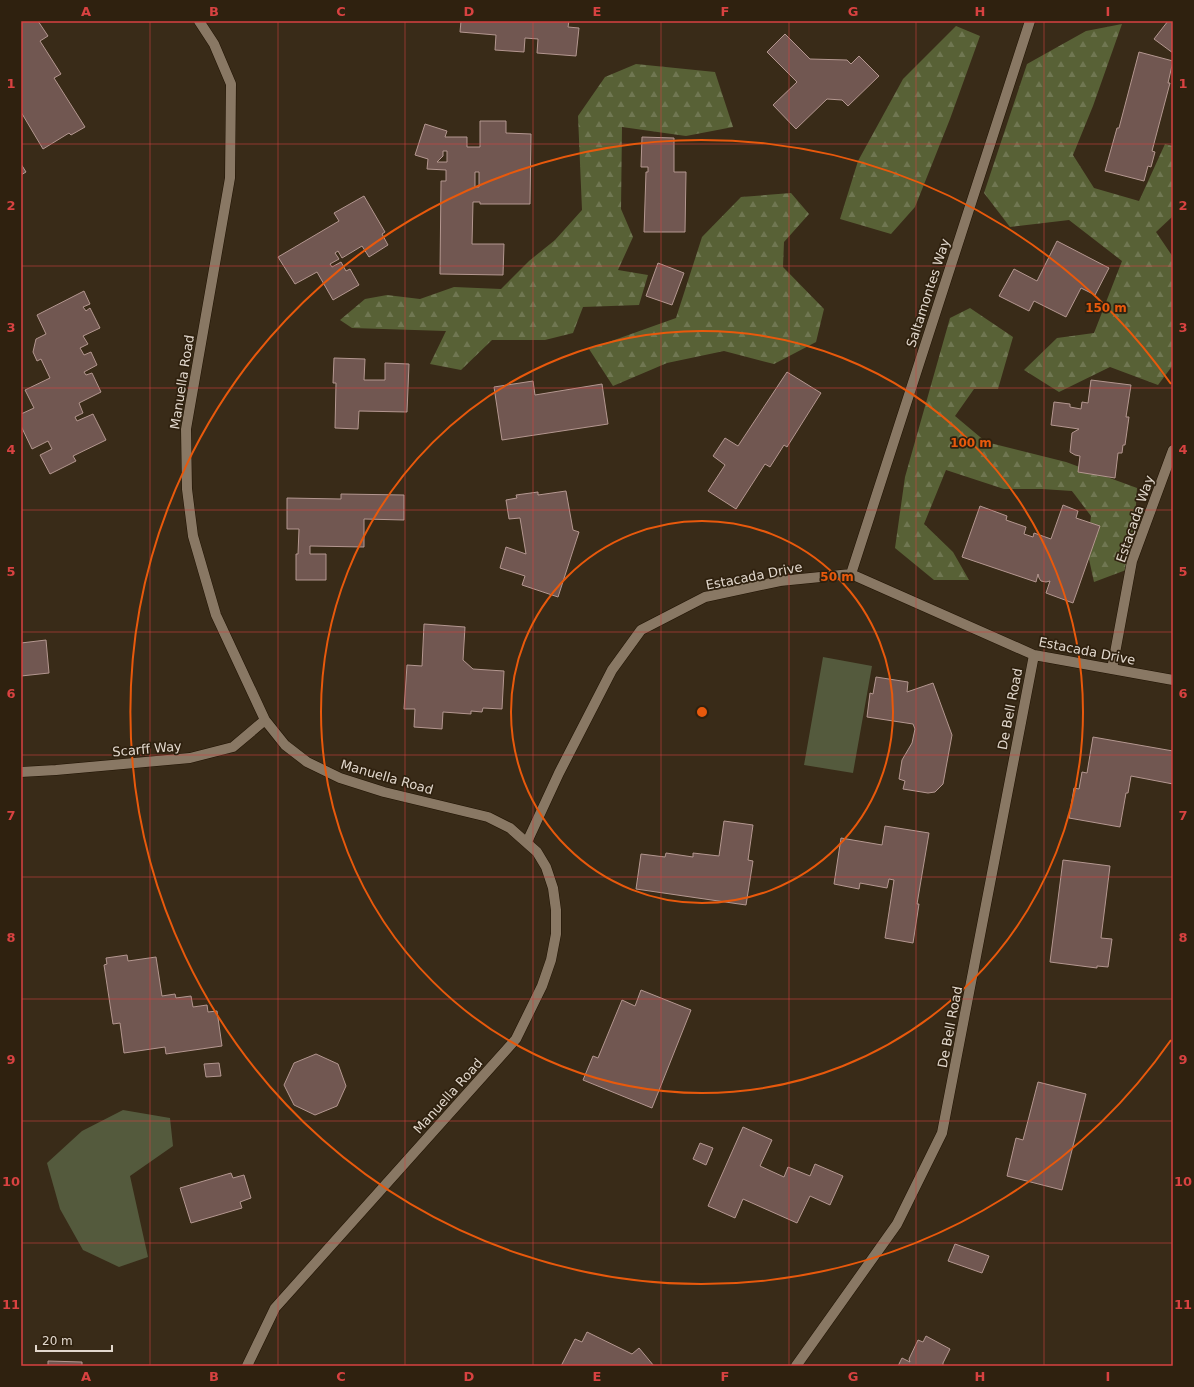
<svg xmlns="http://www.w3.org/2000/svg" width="1194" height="1387" viewBox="0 0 1194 1387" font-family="'DejaVu Sans',sans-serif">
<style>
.green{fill:#545a3d}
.forest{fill:url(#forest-firs)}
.building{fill:#715751;stroke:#b49790;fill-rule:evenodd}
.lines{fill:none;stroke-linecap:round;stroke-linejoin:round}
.street-casing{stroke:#201303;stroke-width:11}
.street{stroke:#897864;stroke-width:10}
.grid{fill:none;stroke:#d84241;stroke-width:1;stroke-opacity:0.55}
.ring{fill:none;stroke:#e8590c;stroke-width:2}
.labels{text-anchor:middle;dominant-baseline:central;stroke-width:3.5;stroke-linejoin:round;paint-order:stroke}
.street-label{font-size:13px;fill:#e2d8cd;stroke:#2f210f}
.centre{fill:#e8590c;stroke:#2f210f;stroke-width:2}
.ring-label{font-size:12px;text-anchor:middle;font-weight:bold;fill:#e8590c;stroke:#2f210f;stroke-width:3.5;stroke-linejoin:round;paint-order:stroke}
.neatline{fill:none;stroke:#d84241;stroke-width:1.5}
.grid-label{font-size:13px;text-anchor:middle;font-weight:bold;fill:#d84241}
</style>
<defs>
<pattern id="forest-firs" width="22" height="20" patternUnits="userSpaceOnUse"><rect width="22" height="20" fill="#586136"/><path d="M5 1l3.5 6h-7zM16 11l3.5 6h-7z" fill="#707752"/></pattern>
</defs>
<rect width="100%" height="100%" fill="#392b18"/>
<path class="green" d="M823,657L872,666L853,773L804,765Z
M123,1110L170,1118L173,1146L130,1176L148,1257L119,1267L83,1250L60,1209L47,1163L82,1131Z"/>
<path class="forest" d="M1122,24L1093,106L1073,155L1094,188L1139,201L1165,144L1173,146V216L1156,232L1173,257V365L1158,385L1110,367L1059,392L1024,370L1057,338L1094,333L1122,261L1069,220L1010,227L984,193L1027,64L1086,31Z
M956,26L980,36L950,119L915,207L891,234L840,219L858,161L903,79Z
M636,64L715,72L733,127L686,136L622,127L621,209L633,237L618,270L648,275L639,305L583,307L573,333L545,340H492L461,370L430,364L446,331L352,328L340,320L365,299L387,295L420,299L454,287L501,289L529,261L555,240L582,210L578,116L605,77Z
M791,193L809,214L784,242L783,267L824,309L816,342L774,364L724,351L667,363L613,386L589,349L676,318L702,237L741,197Z
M970,308L1013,337L998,389H974L955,416L986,442L1066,462L1137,488L1134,537L1126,570L1094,582L1087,550L1091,516L1072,491L1042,489H1004L946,470L924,524L953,552L969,580H934L895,548L905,477L950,318Z"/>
<path class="building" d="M21,21H38L48,36L40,41L61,74L54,78L85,127L71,135L69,133L43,149L21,112Z
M461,21H569L568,27L579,28L576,56L537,53L538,39L525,38L524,52L495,50L496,35L460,32Z
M1168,21H1173V53L1154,39Z
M785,34L810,59L847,60L851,64L859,56L879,76L848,106L842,100L827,99L796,129L773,105L797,82L767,52Z
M1139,52L1173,61L1168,83H1170L1152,151L1155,152L1151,167L1148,166L1144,181L1105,171L1117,128H1119Z
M480,121H506V133L531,134L530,204H480V202H473L472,244H504L503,275L440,274L441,181H446V170L427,169L428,159L415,155L425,124L447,131L445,137H467V147H480ZM443,151H447V162H437L443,156ZM475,172H479V187H475Z
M642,137L674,138V172H686L685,232H644L646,172H648V167H641Z
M21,164L26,172L21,175Z
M364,196L385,232L382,234L388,245L369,257L362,246L342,258L338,251L335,253L339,259L330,264L332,267L341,262L346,271L350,269L359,285L333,300L317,272L295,284L278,257L339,221L334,213Z
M1057,241L1109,268L1095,295L1081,288L1066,317L1034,301L1029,311L999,296L1014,269L1037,281Z
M658,263L684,273L672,305L646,296Z
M84,291L90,304L83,307L86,311L90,308L100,328L83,336L88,344L80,348L84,355L91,352L97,365L84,372L86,375L92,373L101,392L79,403L83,413L75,417L77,421L93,414L106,440L73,456L76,461L50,474L40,455L52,449L48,441L32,449L21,426V414L34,408L25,390L50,378L41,359L37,361L33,352L36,339L46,334L37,315Z
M334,358L365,359L364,380H385V363L409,364L407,412L359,411L358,429L335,428L336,383H333Z
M787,372L821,393L787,447L784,445L770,467L765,464L736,509L708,491L725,465L713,456L725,438L738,446Z
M1091,380L1131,385L1126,417H1129L1125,445H1123L1122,453H1118L1115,478L1078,472L1080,456L1075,455L1070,452L1072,433L1079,429L1051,425L1054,402L1070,404V407L1081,409L1082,402L1088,403Z
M533,381L535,395L602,384L608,424L502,440L494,387Z
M566,491L573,530L579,532L558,597L522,585L525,576L500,568L506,547L526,554L520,518L509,519L506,500L517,498L516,495L538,492V495Z
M341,494L404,495V520L364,519V547L310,546V554H326V580H296V554H298L299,529H287V498L341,499Z
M1063,505L1078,511L1076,518L1100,526L1073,603L1046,593L1050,581L1046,582L1041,581L1039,578L1038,574L1036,582L962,557L980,506L1007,516L1006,520L1026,527L1024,534L1033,537L1034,533L1051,539Z
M424,624L465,627L463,660L473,669L504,671L502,709L483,708L482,712L471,711V714L443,712L442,729L414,727L415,709H404L407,665L422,666Z
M46,640L49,673L21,676V643Z
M876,677L908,682L907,692L933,683L952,735L943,784L935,792L928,793L903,789L905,781L899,779L902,760L912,743L915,729L913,724L867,717L870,693L873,694Z
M1093,737L1173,751V784L1131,776L1128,793H1126L1120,827L1069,818L1074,788L1079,789L1082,772L1087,773Z
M724,821L753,825L748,860L753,861L746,905L636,889L641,854L665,857L666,853L693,857V853L719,856Z
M885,826L929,833L917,904H919L913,943L885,938L894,880L889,879L887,888L860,883L859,889L834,884L841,838L882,845Z
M1063,860L1110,866L1101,938L1112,939L1108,967L1097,966V968L1050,962Z
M127,955L128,961L156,957L162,996L175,994L176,998L191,996L193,1007L207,1005L208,1012L217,1011L222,1046L166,1054L165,1047L124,1053L120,1023L113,1024L104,965L107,964L106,958Z
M641,990L691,1010L652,1108L583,1080L593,1056L598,1058L622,1000L635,1006Z
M316,1054L338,1064L346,1086L337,1106L315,1115L294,1105L284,1085L294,1063Z
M219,1063L221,1076L206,1077L204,1064Z
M1038,1082L1086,1094L1062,1190L1007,1176L1016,1138L1023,1140Z
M743,1127L772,1140L760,1166L784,1177L788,1167L810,1176L815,1164L843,1176L830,1205L810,1196L797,1223L743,1199L735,1218L708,1206Z
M700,1143L713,1148L706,1165L693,1159Z
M231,1173L233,1178L244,1175L251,1198L240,1202L242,1208L191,1223L180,1188Z
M955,1244L989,1256L982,1273L948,1261Z
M587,1332L632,1354L639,1348L654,1366H561L575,1339L582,1342Z
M926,1336L950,1349L943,1363V1366H898L902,1358L910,1362L909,1359L918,1340L923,1342Z
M48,1361L82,1362V1366H48Z"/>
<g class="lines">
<g class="street-casing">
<path id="street" d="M199,21L214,44L231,84L230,178L186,429L187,489L193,536L216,615L265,720L285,745L307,762L340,778L384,792L488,817L510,828L537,852L546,867L553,888L556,910V934L551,960L542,986L516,1039L275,1308L247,1366
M851,574L1030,21
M1112,669L1132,561L1173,450
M21,772L56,770L190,758L233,747L265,720
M527,842L559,773L612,670L641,630L705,597L780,581L851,574L1034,655L1173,680
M796,1366L897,1224L942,1133L1034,655"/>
</g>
<use href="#street" class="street"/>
</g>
<path class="grid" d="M150,21V1366M278,21V1366M405,21V1366M533,21V1366M661,21V1366M789,21V1366M916,21V1366M1044,21V1366M21,144H1173M21,266H1173M21,388H1173M21,510H1173M21,632H1173M21,755H1173M21,877H1173M21,999H1173M21,1121H1173M21,1243H1173"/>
<g class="ring">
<circle cx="702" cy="712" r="191"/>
<circle cx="702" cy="712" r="381"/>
<path d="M1171 1040A572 572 0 1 1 1171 384"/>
</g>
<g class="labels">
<g class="street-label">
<text transform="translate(928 293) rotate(-72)">Saltamontes Way</text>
<text transform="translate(182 382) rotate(-81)">Manuella Road</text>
<text transform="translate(1135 519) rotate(-71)">Estacada Way</text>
<text transform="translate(754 576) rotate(-11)">Estacada Drive</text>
<text transform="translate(1087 651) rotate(11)">Estacada Drive</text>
<text transform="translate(1010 709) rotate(-79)">De Bell Road</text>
<text transform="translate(147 749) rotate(-5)">Scarff Way</text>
<text transform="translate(387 777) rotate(16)">Manuella Road</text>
<text transform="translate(950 1027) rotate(-79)">De Bell Road</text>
<text transform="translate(448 1096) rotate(-48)">Manuella Road</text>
</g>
</g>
<circle cx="702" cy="712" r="6" class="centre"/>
<g class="ring-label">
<text x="1106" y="312">150 m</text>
<text x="971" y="447">100 m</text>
<text x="837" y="581">50 m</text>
</g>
<rect width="1194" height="1387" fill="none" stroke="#2f210f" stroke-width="44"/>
<path d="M36 1345v6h76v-6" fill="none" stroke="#e2d8cd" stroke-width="2"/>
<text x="42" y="1345" font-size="12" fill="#e2d8cd" stroke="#2f210f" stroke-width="3" paint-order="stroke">20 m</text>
<rect x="22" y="22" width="1150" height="1343" class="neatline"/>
<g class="grid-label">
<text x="86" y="16">A</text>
<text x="214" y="16">B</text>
<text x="341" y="16">C</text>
<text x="469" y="16">D</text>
<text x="597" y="16">E</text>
<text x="725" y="16">F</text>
<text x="853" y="16">G</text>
<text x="980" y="16">H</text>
<text x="1108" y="16">I</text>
<text x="11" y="88">1</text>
<text x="1183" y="88">1</text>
<text x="11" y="210">2</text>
<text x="1183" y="210">2</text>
<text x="11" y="332">3</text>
<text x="1183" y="332">3</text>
<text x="11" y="454">4</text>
<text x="1183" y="454">4</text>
<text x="11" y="576">5</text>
<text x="1183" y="576">5</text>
<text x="11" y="698">6</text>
<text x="1183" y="698">6</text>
<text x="11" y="820">7</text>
<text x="1183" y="820">7</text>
<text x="11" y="942">8</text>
<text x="1183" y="942">8</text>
<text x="11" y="1064">9</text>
<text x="1183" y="1064">9</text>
<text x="11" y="1186">10</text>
<text x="1183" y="1186">10</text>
<text x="11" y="1309">11</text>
<text x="1183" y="1309">11</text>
<text x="86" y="1381">A</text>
<text x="214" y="1381">B</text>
<text x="341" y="1381">C</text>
<text x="469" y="1381">D</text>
<text x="597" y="1381">E</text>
<text x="725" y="1381">F</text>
<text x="853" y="1381">G</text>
<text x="980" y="1381">H</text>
<text x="1108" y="1381">I</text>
</g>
</svg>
